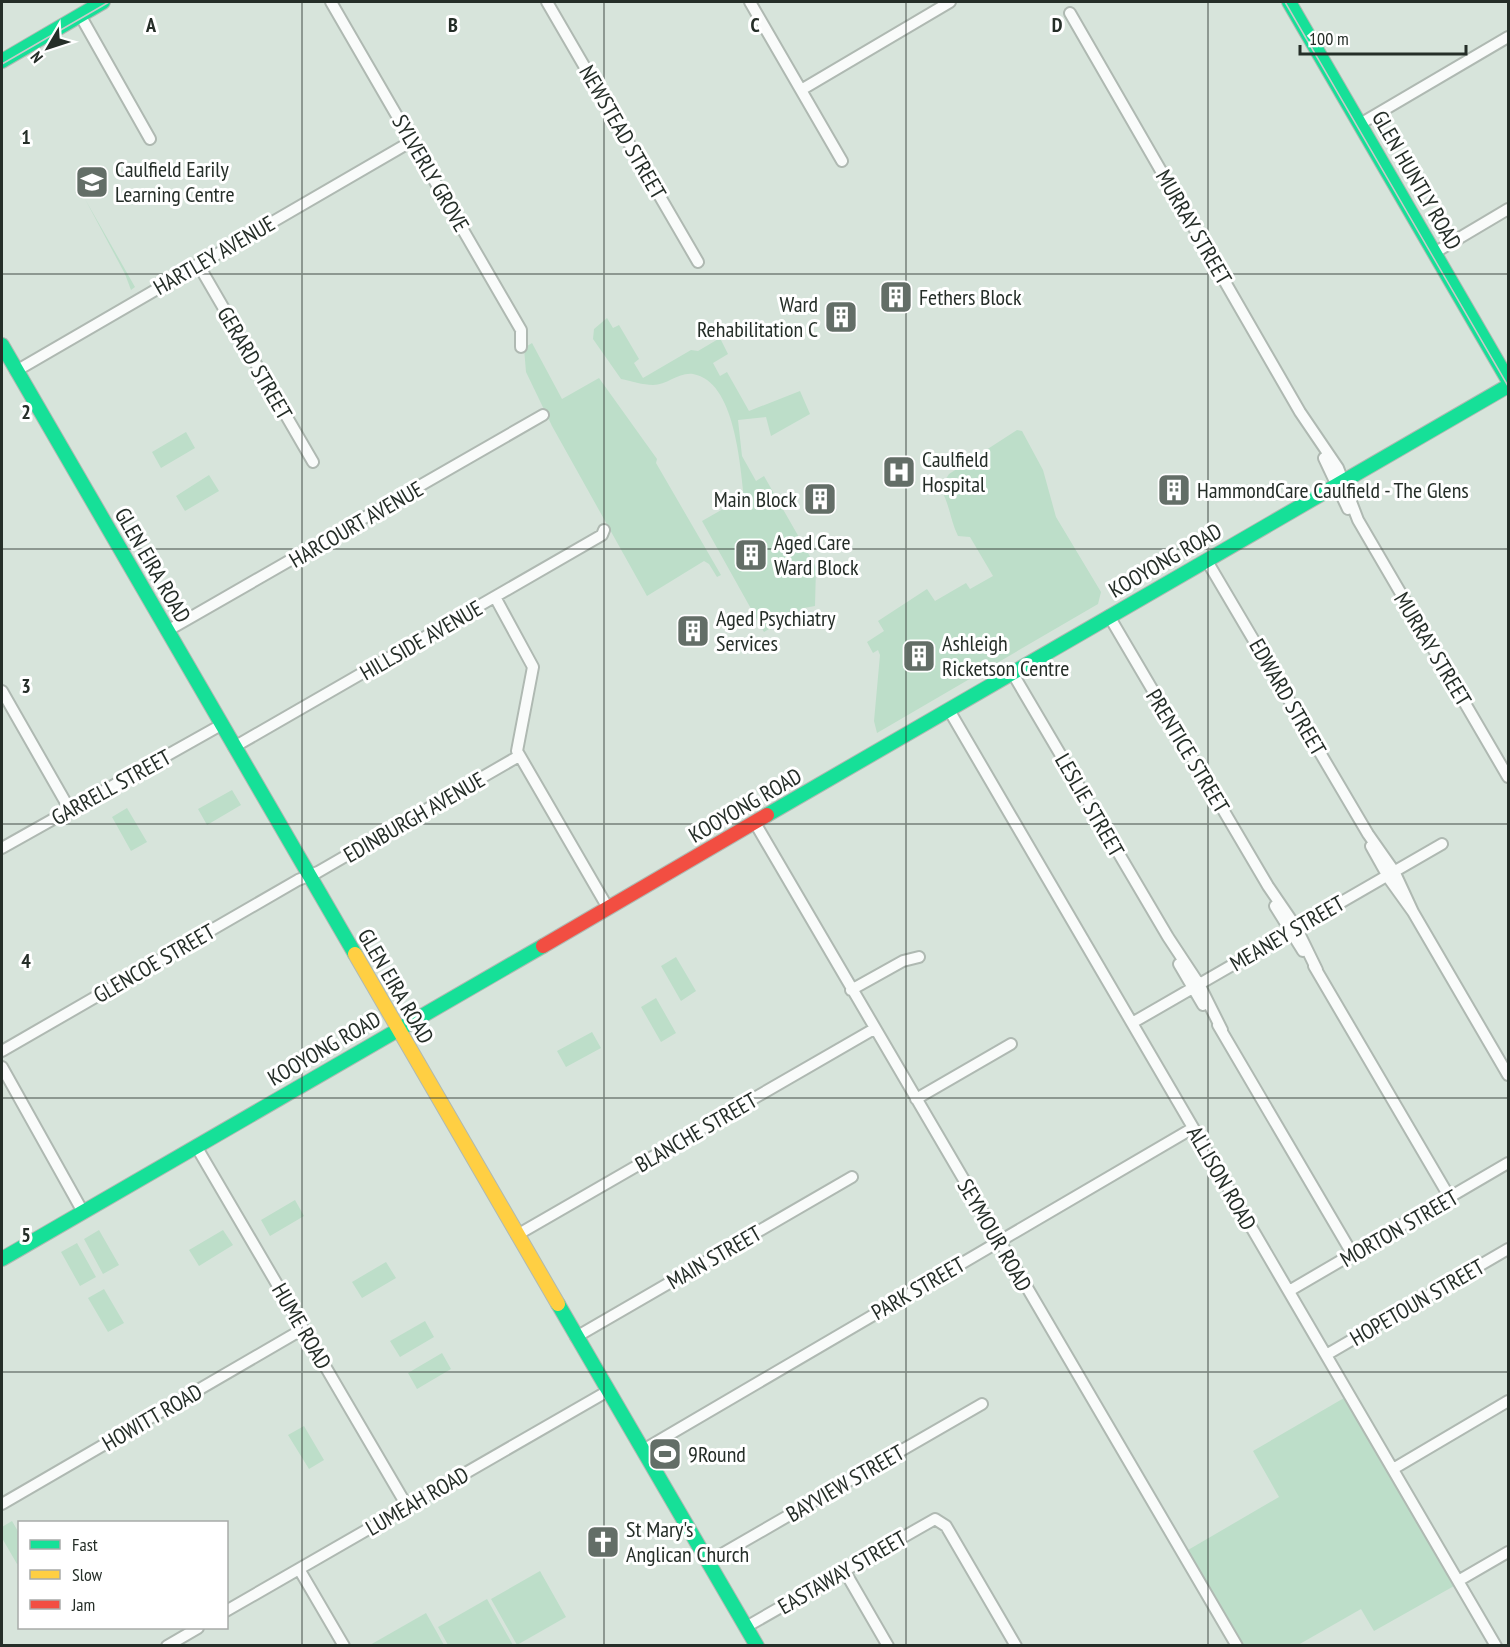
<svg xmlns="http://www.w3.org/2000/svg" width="1510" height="1647" viewBox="0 0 1510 1647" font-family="'PT Sans Narrow',sans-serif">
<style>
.green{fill:#bddec9}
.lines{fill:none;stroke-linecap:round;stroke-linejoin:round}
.street-casing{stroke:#afb9b2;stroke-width:14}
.fast-casing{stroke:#afb9b2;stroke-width:16}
.slow-casing{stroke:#afb9b2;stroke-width:16}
.jam-casing{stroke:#afb9b2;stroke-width:16}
.street{stroke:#f9fbfa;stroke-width:10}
.fast{stroke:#16e098;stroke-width:14}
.slow{stroke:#ffcf43;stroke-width:14}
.jam{stroke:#f24e42;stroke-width:14}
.tram{stroke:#c8cbc9;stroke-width:1.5}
.grid{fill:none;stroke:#252e28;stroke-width:1.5;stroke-opacity:0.55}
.labels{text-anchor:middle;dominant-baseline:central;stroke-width:6;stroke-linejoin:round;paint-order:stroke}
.street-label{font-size:22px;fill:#252e28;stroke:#fff}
.poi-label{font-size:22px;fill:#252e28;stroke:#fff;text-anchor:start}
.grid-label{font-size:20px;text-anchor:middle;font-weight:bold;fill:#252e28;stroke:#fff;stroke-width:6;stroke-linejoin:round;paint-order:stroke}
</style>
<rect width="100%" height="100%" fill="#d7e4db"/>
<path class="green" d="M85,199L135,287L131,290L125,274Z
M607,318L613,328L619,325L639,359L634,363L643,378L691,350L698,351L720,338L728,354L713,363L720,376L727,372L749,411L800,391L810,414L771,436L766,417L738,420L742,456L756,481L764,476L816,567L815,606L804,608L764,632L702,521L744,497C740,465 735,381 693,374C679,372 667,385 653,385C643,385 631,381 621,379L593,339L594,329Z
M532,343L562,399L599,378L657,459L656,463L721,575L717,577L709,564L704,561L647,596L552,426L526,372L524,348Z
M1017,430L1022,431L1043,470L1056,517L1101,592L1098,604L877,733L874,721L880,655L878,650L873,653L867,642L884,631L878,621L927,589L935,601L966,583L970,589L993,576L970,537L958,536C950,520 950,504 940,488L949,474Z
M186,432L195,448L161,468L152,452Z
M209,475L219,491L185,511L176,496Z
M232,790L241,805L207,825L198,809Z
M127,808L147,842L131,851L112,817Z
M676,957L696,991L681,1001L661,966Z
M656,998L676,1033L661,1042L641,1007Z
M592,1032L601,1048L566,1067L557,1051Z
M295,1200L304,1216L270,1236L261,1220Z
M99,1230L119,1265L103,1274L84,1239Z
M223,1230L233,1245L199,1266L189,1250Z
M77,1243L96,1277L80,1286L61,1252Z
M386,1262L396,1278L362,1298L352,1282Z
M104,1289L124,1323L108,1332L88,1298Z
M425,1321L434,1337L400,1357L390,1341Z
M442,1353L451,1369L417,1389L408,1373Z
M1344,1398L1454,1586L1374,1631L1361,1609L1298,1645H1244L1188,1550L1279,1497L1253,1451Z
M304,1426L324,1460L309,1469L288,1435Z
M12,1521L19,1533V1563L17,1564L2,1538V1527Z
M540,1571L566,1617L517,1645L491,1599Z
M487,1599L513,1645H448L438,1627Z
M426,1613L444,1645H370Z"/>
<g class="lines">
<g class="street-casing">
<path id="street" d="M331,2L521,330V347
M547,2L698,262
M750,2L842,161
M1070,13L1300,412L1338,468L1358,520L1508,777
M80,15L150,139
M801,90L950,2
M1360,124L1508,37
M1434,253L1508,209
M198,264L313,462
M16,371L412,141
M1324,458L1348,509
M1207,561L1368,834L1394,871L1413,912
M495,597L533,667L517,751L608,908
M1109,616L1268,886L1296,927L1317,970
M167,631L543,415
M1013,674L1168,937L1199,984L1222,1030
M2,691L70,810
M949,710L1496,1646
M234,747L602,535L604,530
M755,823L1237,1646
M1371,846L1390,880L1413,912L1508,1075
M2,848L221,725
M1275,906L1303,951
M1179,964L1203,1005
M1314,966L1450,1198
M851,990L903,961L919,957
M1132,1023L1442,844
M1218,1025L1353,1255
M2,1051L298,880L318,872L519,756
M2,1067L83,1212
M916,1099L1011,1044
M196,1146L407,1506
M517,1235L874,1029
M1289,1291L1508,1163
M576,1337L852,1177
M1326,1355L1508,1249
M643,1450L1193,1128
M1393,1469L1508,1401
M2,1504L303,1329
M708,1562L982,1404
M299,1569L344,1646
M844,1570L888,1646
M1458,1581L1508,1552
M226,1611L608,1391
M746,1627L935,1519L946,1526L1016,1646
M167,1646L198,1628"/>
</g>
<g class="fast-casing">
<path id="fast" d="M1289,2L1508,380
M2,61L103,2
M2,345L355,954
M767,815L1508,386
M2,1259L543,946
M558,1304L757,1646"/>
</g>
<g class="slow-casing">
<path id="slow" d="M355,954L558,1304"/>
</g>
<g class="jam-casing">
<path id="jam" d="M543,946L767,815"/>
</g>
<use href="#street" class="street"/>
<use href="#fast" class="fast"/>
<use href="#slow" class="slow"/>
<use href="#jam" class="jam"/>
<path class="tram" d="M1285,2L1508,386
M2,64L109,2"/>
</g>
<path class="grid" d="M302,2V1646M604,2V1646M906,2V1646M1208,2V1646M2,274H1508M2,549H1508M2,824H1508M2,1098H1508M2,1372H1508"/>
<defs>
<g id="school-square" transform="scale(1.725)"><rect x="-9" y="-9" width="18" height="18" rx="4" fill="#636e67" stroke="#fff"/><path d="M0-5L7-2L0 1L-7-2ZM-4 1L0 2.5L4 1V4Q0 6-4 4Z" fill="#fff"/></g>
<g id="building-square" transform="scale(1.725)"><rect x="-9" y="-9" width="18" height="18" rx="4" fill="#636e67" stroke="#fff"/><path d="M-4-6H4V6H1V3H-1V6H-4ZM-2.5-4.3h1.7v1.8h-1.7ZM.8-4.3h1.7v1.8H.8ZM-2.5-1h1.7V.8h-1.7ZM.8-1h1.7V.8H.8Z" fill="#fff"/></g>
<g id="hospital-square" transform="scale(1.725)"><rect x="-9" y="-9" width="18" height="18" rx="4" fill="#636e67" stroke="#fff"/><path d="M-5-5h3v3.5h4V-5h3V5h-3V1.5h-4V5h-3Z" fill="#fff"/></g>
<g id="stadium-square" transform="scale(1.725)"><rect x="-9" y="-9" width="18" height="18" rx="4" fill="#636e67" stroke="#fff"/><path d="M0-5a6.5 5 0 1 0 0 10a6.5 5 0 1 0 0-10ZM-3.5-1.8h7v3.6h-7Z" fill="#fff"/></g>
<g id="church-square" transform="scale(1.725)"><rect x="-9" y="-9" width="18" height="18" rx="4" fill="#636e67" stroke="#fff"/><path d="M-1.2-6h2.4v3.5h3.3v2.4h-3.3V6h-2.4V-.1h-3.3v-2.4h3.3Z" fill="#fff"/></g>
</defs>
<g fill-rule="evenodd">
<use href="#school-square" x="92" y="182"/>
<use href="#building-square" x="896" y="297"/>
<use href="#building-square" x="841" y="317"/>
<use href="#hospital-square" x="899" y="472"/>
<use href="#building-square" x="1174" y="490"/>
<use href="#building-square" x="820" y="499"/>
<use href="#building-square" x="751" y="555"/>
<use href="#building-square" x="693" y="631"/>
<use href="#building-square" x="919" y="656"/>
<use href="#stadium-square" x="665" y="1454"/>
<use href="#church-square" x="603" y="1542"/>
</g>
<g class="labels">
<g class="street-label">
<text transform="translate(623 132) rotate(60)">NEWSTEAD STREET</text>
<text transform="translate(431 173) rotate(60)">SYLVERLY GROVE</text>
<text transform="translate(1417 180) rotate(60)">GLEN HUNTLY ROAD</text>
<text transform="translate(1194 227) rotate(60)">MURRAY STREET</text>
<text transform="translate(214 255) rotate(-30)">HARTLEY AVENUE</text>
<text transform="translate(255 363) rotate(60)">GERARD STREET</text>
<text transform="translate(356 524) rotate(-30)">HARCOURT AVENUE</text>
<text transform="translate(1165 560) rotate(-30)">KOOYONG ROAD</text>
<text transform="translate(153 565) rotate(60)">GLEN EIRA ROAD</text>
<text transform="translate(421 640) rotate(-30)">HILLSIDE AVENUE</text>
<text transform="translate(1433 649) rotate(59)">MURRAY STREET</text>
<text transform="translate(1288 697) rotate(60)">EDWARD STREET</text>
<text transform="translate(1188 751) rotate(59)">PRENTICE STREET</text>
<text transform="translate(111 787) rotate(-29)">GARRELL STREET</text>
<text transform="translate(745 805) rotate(-30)">KOOYONG ROAD</text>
<text transform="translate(1090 805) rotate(60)">LESLIE STREET</text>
<text transform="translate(414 817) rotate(-30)">EDINBURGH AVENUE</text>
<text transform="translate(1287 933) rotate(-30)">MEANEY STREET</text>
<text transform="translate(154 963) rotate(-30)">GLENCOE STREET</text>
<text transform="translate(396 986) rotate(60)">GLEN EIRA ROAD</text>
<text transform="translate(324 1048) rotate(-30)">KOOYONG ROAD</text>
<text transform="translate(696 1132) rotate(-30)">BLANCHE STREET</text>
<text transform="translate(1222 1178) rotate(60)">ALLISON ROAD</text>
<text transform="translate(1399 1228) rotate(-30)">MORTON STREET</text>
<text transform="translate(995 1235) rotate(60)">SEYMOUR ROAD</text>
<text transform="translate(714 1257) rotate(-30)">MAIN STREET</text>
<text transform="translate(918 1288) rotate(-30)">PARK STREET</text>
<text transform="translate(1417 1302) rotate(-30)">HOPETOUN STREET</text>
<text transform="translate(302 1326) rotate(60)">HUME ROAD</text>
<text transform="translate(152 1417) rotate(-30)">HOWITT ROAD</text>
<text transform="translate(845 1483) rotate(-30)">BAYVIEW STREET</text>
<text transform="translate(417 1501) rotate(-30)">LUMEAH ROAD</text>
<text transform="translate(842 1572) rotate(-30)">EASTAWAY STREET</text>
</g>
<g class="poi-label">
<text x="115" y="169">Caulfield Earily<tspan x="115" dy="25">Learning Centre</tspan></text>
<text x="919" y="297">Fethers Block</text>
<text x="818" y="304" text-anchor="end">Ward<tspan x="818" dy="25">Rehabilitation C</tspan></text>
<text x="922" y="459">Caulfield<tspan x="922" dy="25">Hospital</tspan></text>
<text x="1197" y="490">HammondCare Caulfield - The Glens</text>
<text x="797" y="499" text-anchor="end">Main Block</text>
<text x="774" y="542">Aged Care<tspan x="774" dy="25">Ward Block</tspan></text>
<text x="716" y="618">Aged Psychiatry<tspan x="716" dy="25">Services</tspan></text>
<text x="942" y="643">Ashleigh<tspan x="942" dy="25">Ricketson Centre</tspan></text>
<text x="688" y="1454">9Round</text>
<text x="626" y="1529">St Mary's<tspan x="626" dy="25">Anglican Church</tspan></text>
</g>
</g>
<g class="grid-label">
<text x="151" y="32">A</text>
<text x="453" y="32">B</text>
<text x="755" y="32">C</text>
<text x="1057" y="32">D</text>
<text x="26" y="144">1</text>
<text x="26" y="419">2</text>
<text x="26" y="693">3</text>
<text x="26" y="968">4</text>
<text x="26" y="1242">5</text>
</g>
<rect width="1510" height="1647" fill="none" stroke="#252e28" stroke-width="6"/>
<rect x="18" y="1521" width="210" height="108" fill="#ffffff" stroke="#a8aba9" stroke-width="1.5"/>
<rect x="30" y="1540" width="30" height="9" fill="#16e098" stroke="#a8aba9" stroke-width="1.5"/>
<text x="72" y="1551" font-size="18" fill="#252e28">Fast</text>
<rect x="30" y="1570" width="30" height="9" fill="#ffcf43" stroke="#a8aba9" stroke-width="1.5"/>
<text x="72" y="1581" font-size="18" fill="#252e28">Slow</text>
<rect x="30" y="1600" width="30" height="9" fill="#f24e42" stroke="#a8aba9" stroke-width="1.5"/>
<text x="72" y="1611" font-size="18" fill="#252e28">Jam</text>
<g transform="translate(48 48) rotate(231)" stroke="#ffffff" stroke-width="4.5" paint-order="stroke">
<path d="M0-4.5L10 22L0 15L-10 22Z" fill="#252e28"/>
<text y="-9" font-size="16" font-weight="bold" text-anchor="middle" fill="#252e28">N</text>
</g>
<path d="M1300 45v9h166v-9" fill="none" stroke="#252e28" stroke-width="3"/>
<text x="1309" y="45" font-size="18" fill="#252e28" stroke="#ffffff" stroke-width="4.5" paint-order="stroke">100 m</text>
</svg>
